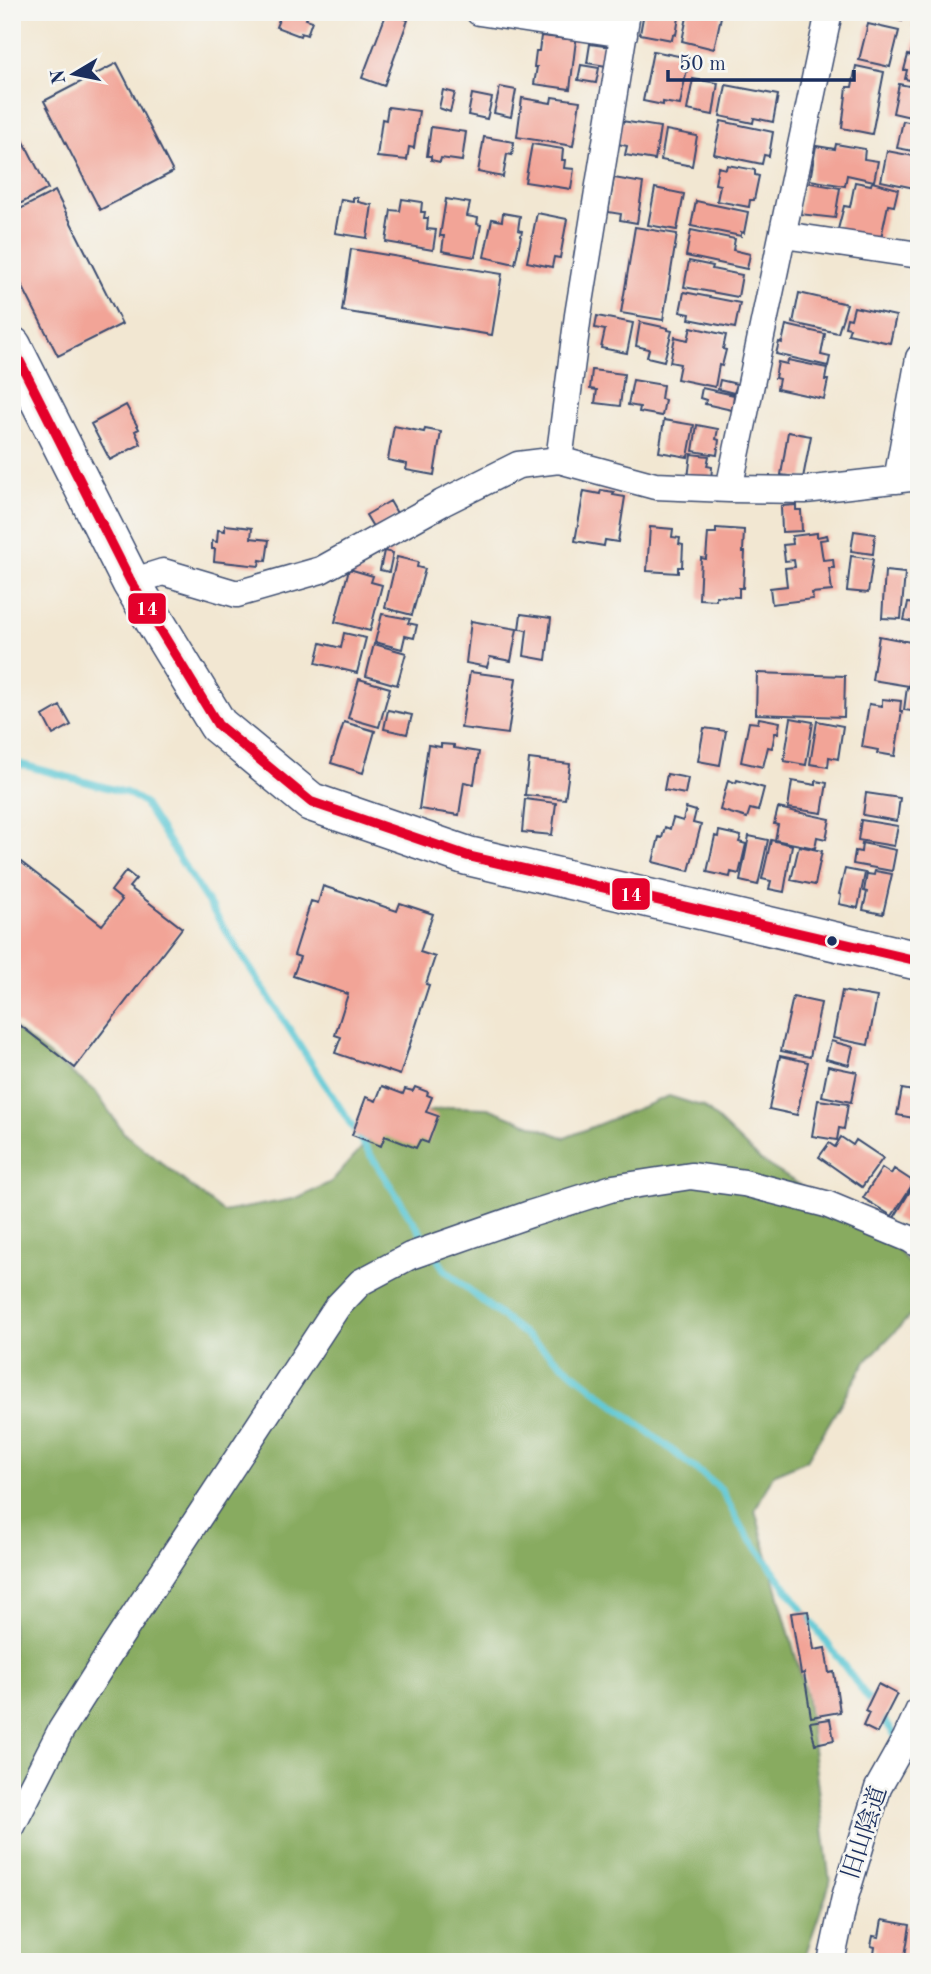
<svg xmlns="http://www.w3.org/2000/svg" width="931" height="1974" viewBox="0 0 931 1974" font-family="'Old Standard TT','Noto Serif JP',serif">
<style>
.forest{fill:#88ab60;stroke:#526d5f;stroke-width:2}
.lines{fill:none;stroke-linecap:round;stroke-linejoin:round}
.stream{stroke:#5bc7d4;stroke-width:7}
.building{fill:#f2a497}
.street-casing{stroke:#3b4b6f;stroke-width:29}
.secondary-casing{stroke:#3b4b6f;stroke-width:41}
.street{stroke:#fff;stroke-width:26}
.secondary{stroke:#fff;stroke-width:38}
.bus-1-casing{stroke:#f6f6f2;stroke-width:16}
.bus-1{stroke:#e4002b;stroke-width:10}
.bus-dot{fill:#1b2f5e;stroke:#f6f6f2;stroke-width:2.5}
.labels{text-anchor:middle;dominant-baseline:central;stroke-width:5;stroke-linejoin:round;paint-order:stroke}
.street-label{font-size:24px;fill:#1b2f5e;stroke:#f6f6f2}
.line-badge{stroke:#f6f6f2;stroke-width:2.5}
.badge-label{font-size:19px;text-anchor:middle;font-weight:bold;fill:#fff}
</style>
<rect width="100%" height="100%" fill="#f6f6f2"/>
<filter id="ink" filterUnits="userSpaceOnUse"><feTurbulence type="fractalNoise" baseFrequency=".0143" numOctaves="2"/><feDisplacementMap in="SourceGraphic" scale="14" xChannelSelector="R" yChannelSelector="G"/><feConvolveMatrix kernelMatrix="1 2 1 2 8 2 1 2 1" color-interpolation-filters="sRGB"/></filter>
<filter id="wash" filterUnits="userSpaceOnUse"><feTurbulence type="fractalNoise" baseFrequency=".00686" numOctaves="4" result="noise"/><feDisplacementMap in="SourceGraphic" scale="28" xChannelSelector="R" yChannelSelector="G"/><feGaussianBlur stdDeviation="1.57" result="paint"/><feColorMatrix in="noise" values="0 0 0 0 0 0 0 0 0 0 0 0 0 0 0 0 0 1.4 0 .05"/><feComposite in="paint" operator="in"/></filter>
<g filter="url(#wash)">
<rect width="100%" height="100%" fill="#f2e7d2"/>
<path class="forest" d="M12,1027L95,1091L124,1133L223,1212L299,1198L331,1182L380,1127L414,1115L451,1107L488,1108L565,1138L669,1096L704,1107L761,1161L891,1241L914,1270L919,1307L866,1361L807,1460L773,1475L755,1510L806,1694L830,1883L803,1962H12Z"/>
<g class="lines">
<path class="stream" d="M12,762L127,793L143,802L444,1269L486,1304L721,1489L740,1525L898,1739
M905,1749L919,1768"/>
</g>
<g id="blocks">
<path class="building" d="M282,12H309L306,19L312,21L307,35L301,33L300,36L276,27Z
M387,12L408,20L384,86L362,78Z
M644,12H680L676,35L673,34L672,40L640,34Z
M688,12H722L714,49L682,41Z
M869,12H904L902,21Z
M916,12H919V54L911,53L918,28L912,27Z
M868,24L899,31L890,67L859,60Z
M541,36L576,40L570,89L534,84L537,67H534L536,51H539Z
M590,44L611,47L607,66L587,63Z
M653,51L689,58L680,105L663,102V105L643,101Z
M908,55L919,57V82L905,79L907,70H904Z
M117,63L173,172L100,210L44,101Z
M581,65L599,68L596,83L578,80Z
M856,66L884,72L872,134L842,128L847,87H852Z
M693,79L718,83L713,115L687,110Z
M899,84L919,88V119L893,113Z
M726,85L778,95L773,122L754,118L753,123L720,116Z
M500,87L516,90L511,117L494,113Z
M443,90L455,93L450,112L439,108Z
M472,94L492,98L487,119L468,115Z
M552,97L580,101L573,146L517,137L522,98L551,103Z
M388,107L419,111L414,148L409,147L407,160L377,157L382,119L386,120Z
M12,118L48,189L12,208Z
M622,121L660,127L655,160L625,155L627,146L618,144Z
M721,121L773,132L769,156L764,155L762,164L714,154Z
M903,121L919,124V152L897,148Z
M431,127L466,132L462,161L441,158L440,162L431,160V156H427Z
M666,130L697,136L692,166L661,160Z
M484,137L514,142L512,155L507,154L503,177L478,172Z
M532,144L563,149L562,160H565L564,168L574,169L571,189L525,182Z
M836,144L865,149L864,159L878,161L874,181L847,175L845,186L810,180L816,146L835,149Z
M887,151L919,157V189L881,181Z
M727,165L755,170V175L759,176L754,200H750L749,207L717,201L720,185L715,184L718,167L726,169Z
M614,178L643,183L637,223L620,220L621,214L608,212Z
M805,182L840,188L835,218L799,214Z
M855,182L871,185L872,182L898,189L894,206L888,205L879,247L836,237L844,206L850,207Z
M655,188L684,194L677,230L648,225Z
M55,191L122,324L58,356L12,266V213Z
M353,197L358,198V202L372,205L367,238L335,233L341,199L353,201Z
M402,199L422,202L421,212H425L424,218H428L427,229L436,230L433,250L386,242L391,210L400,211Z
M446,199L470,203L467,216L478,218L477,224L481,225L475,257L442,251L444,236H440Z
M696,201L748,212L744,233L741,232V236L691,226Z
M503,213L520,216L518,230L522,231L515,264L484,257L492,219L502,221Z
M537,213L567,219L560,258L554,257L552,267L527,262Z
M635,227L677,234L663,320L621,313Z
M691,230L735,239L733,250L750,254L747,269L686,256Z
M351,249L502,274L492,335L342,311Z
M689,261L713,266L712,269L742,275L738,297L684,287Z
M684,292L740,303L735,328L689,319L690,314L680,312Z
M799,293L847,304L838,333L793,323Z
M854,307L896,316L890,343L848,334L850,328L845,327L847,318L851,319Z
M597,316L633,323L627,353L601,348L605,330L595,328Z
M640,322L668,328V330L672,331L664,361L647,357L649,349L636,346Z
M786,325L825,334L821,355L830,357L828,366L776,354L779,342L782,343Z
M691,327L726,335L723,349L726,350L722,366L719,365L715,387L677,379L680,364L670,362L675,337L688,340Z
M788,360L827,368L825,380H828L824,399L777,389L779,379L775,378L778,362L787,364Z
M592,370L624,374L620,406L595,403L597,390L590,389Z
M633,380L663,385L661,399L665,400L662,416L639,412L640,407L628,405Z
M720,380L737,384L734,393L718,389Z
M702,388L734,395L732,410L705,404L706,400L700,398Z
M126,405L139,429L135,431L141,444L110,460L91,424Z
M664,420L694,425L688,457L659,452Z
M697,425L718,429L716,439L719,440L717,455L693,451Z
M394,426L424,432L425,429L441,432L434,475L406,470L407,464L388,460Z
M788,432L811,436L803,478L781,475Z
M691,454L709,456L707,466L712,467L711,481L688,478Z
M601,490L614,492L613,495L625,497L618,542L605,540L604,546L575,541L584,491L600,494Z
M390,501L398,515L375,530L366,515Z
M796,505V510H801L802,531L782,532L781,506Z
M225,525L252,528L251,538L269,540L266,561L260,560L259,566L214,561L215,549H212V541L217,542L218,530L225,531Z
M650,527L673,529L672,537L680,538L679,544L683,545L682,567H678V573L647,571Z
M716,528L744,530L743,552H745L743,588H739V597L716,596V600L699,599L701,558L706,559L708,533H716Z
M854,531L875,534L873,554L851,551Z
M817,533V537L827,535L828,539L820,540L823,560L833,559L834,568H829L832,591L812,593L813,599L772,604L770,588L787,586L785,568L795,567L794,560L785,561L783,545L793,544L792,536Z
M384,551L393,553L389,572L380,570Z
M851,556L873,559L868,593L847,591Z
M397,557L418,562L417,567L425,569L412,615L385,608Z
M349,569L373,576L371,582L382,585L370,631L335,622Z
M885,571L905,573L901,619L882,618Z
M908,603L919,605V623L904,620Z
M382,614L410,619L408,623L417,625L414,638L405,636L402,649L375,642Z
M521,614L551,618L546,660L524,656L527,630L519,629Z
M471,621L517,629L511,661L490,657L487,667L466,663Z
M344,633L366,638L357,673L316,663L321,643L341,648Z
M879,636L916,643L909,686L872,680Z
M374,644L406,653L397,685L366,676Z
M470,672L516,678L508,734L461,728Z
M757,673L845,676L844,717L756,714Z
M359,679L390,688L379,727L348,718Z
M912,685L919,686V712L904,710L907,687L911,688Z
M882,699L901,701L900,711H902L895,756L877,753L878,750L862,747L869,704L882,706Z
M60,706L71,725L53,735L43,716Z
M388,710L412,715L407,734L384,729Z
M759,718L780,722L778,733H775L772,748L768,747L763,767L741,762L749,722L758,723Z
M791,718L813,722L806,765L784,761Z
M817,721L843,726L838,759L829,757L828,767L810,764Z
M344,722L375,731L363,773L331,763Z
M704,728L726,731L720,765L698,761Z
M441,744L454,745V748L479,752L474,784L464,782L459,815L419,809L428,745L441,747Z
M529,759L570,764L565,799L525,795Z
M667,774L688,778L685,794L664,790Z
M728,780L736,783L737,780L764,788L758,811L750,809L747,818L720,810Z
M792,781L816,785V781L827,783L822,813L788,808Z
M866,793L900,798L897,821L863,815Z
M525,799L556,803L552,835L522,832Z
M686,808L696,811L693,823L701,825L689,871L653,862L659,837L662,838L665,827L670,829L673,818L683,821Z
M778,808L830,819L826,839L817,837L815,848L775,840L778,825L774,824Z
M861,820L898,826L894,846L858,840Z
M719,831L741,836L739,842L746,844L739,874L731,872L730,877L707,872L715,836L718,837Z
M749,836L768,840L758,885L740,881Z
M771,840L792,845L784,892L769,889L771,881L762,879Z
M862,843L896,850L892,871L853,864L855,851L861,852Z
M799,846L822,851L815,885L791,880Z
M12,855L102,925L122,900L111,891L126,871L136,879L129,887L182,928L75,1068L12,1019Z
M845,869L865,873L858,908L839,904L841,895L839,894Z
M875,871L892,874L883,914L863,910L867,892L864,891L867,874L874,875Z
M323,886L397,911L400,903L433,914L420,952L435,957L426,984L429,985L400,1075L335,1053L341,1037L335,1035L348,994L293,976L300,957L294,955L311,901L318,903Z
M842,991L877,997L868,1045L833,1038Z
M793,997L821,1003L810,1057L781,1051Z
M831,1041L853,1047L849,1065L826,1059Z
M780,1056L808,1062L797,1115L769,1109Z
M828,1066L857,1072L851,1102L822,1096Z
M382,1086L403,1094L405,1089L413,1091L415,1087L428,1092L427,1095L432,1097L426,1112L438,1116L428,1143L420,1140L416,1148L385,1136L381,1146L352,1135L366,1097L376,1101Z
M902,1089L919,1092V1119L897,1115Z
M818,1100L848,1104L844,1129L839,1128L837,1140L812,1136Z
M841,1137L853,1145L856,1140L883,1158L862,1187L819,1157L829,1143L835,1147Z
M882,1168L891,1174L894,1169L914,1182L892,1216L863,1198Z
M919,1176V1230L917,1232L894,1218Z
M808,1611L814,1650L825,1648L829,1673L834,1672L840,1712L811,1717L804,1673L801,1674L791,1613Z
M878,1684L897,1694L877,1733L863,1726L869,1713L865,1711Z
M830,1719L834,1740L815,1744L810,1722Z
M882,1920L910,1925L904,1962H873L875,1947L871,1946L873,1936L879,1937Z"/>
</g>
</g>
<g filter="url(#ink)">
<use href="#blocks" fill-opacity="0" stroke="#3b4b6f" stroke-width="2"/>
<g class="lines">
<g class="street-casing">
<path id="street" d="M479,12L624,34
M784,235L919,255
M559,460L578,315L627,12
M897,480L919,358
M729,489L829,12
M131,582L163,572L237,594L321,570L442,503L518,465L559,460L655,486L729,489L805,490L919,477
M12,1826L61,1730L114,1646L337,1307L361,1282L410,1256L530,1214L613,1188L691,1176L744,1183L826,1204L910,1239L919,1245
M831,1962L845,1897L878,1788L906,1738L919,1710"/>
</g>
<g class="secondary-casing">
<path id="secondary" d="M12,346L131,582L218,725L311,802L468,856L919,961"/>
</g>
<use href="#street" class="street"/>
<use href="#secondary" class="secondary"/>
<g class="bus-1-casing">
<path id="bus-1" d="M12,346L131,582L218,725L311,802L468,856L919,961"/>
</g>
<use href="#bus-1" class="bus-1"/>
</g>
</g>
<circle class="bus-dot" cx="832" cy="941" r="6"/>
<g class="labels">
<g class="street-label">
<text transform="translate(866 1833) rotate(-72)">旧山陰道</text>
</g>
</g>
<g class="line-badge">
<rect x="127" y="592" width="40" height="33" rx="7" fill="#e4002b"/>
<rect x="611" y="877" width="40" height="34" rx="7" fill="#e4002b"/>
</g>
<g class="badge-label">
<text x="147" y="615">14</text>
<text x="631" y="901">14</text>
</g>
<rect width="931" height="1974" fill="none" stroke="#f6f6f2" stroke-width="42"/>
<g transform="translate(74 74) rotate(260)" stroke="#f6f6f2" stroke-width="5" paint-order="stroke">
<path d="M0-5L12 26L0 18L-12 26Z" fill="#1b2f5e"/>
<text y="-10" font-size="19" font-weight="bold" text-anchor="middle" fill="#1b2f5e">N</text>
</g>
<path d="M668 70v10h186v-10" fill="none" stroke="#1b2f5e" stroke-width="3.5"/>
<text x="679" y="70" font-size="21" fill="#1b2f5e" stroke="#f6f6f2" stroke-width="5" paint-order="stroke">50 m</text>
</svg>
